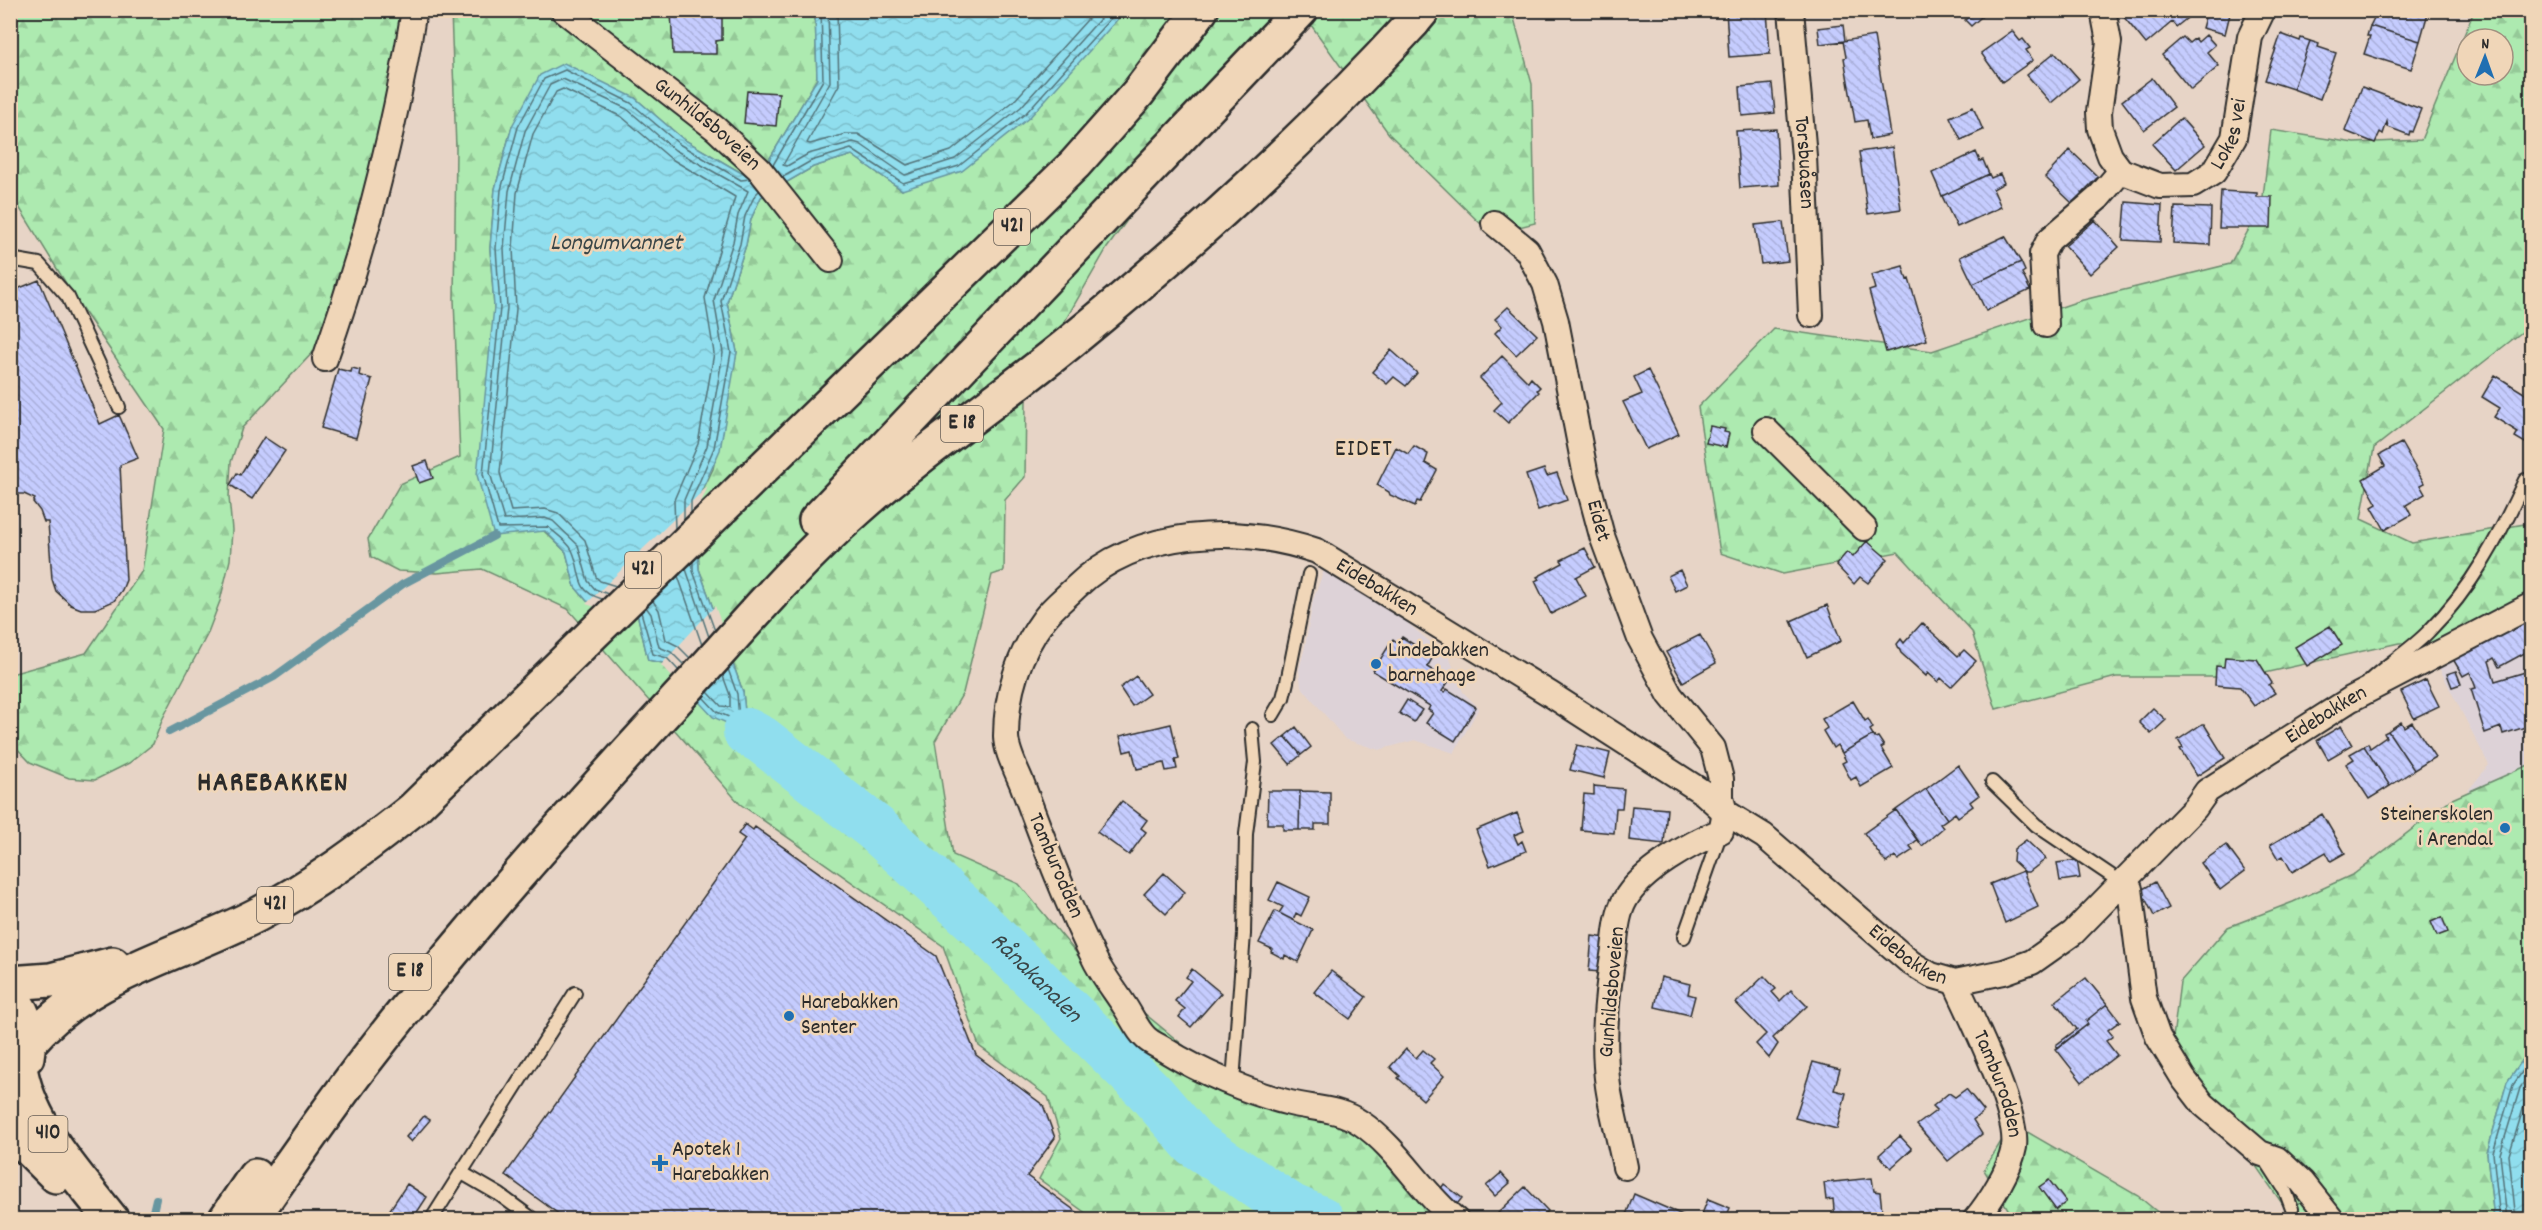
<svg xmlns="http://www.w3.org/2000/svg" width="2542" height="1230" viewBox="0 0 2542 1230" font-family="Dekko,sans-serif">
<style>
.built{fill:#ddd2d7}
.forest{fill:url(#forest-firs);stroke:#6c8a6e;stroke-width:1.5;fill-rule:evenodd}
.water{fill:url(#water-waves);stroke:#6896a0;stroke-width:1.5}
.pier{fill:#e7d4c6}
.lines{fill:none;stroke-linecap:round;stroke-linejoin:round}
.shore{stroke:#537379;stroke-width:1.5}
.stream{stroke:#6896a0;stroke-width:8}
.river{stroke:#90deee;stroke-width:48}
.building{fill:url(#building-back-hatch);stroke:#2b2b2b;stroke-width:1.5}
.service-casing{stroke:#2b2b2b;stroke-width:16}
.minor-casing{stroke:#2b2b2b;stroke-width:28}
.primary-casing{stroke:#2b2b2b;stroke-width:38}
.trunk-casing{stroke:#2b2b2b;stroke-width:38}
.motorway-casing{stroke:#2b2b2b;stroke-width:38}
.service{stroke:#f0d6b8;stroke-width:12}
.minor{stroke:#f0d6b8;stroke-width:24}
.primary{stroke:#f0d6b8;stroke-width:33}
.trunk{stroke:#f0d6b8;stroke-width:33}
.motorway{stroke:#f0d6b8;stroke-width:33}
.poi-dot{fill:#1f6fb2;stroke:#f0d6b8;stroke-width:2}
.labels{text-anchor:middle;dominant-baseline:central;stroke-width:5;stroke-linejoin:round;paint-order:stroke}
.shield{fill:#f0d6b8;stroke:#665e55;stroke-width:1.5}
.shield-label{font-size:21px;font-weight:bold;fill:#2b2b2b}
.street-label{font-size:22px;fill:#2b2b2b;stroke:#f0d6b8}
.poi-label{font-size:22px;fill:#2b2b2b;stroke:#f0d6b8;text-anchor:start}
.water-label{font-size:24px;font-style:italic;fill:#3a4648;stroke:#f0d6b8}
.neighbourhood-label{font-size:24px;letter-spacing:1.5px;fill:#2b2b2b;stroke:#f0d6b8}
.district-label{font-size:28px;font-weight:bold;letter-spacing:1.5px;fill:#2b2b2b;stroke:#f0d6b8}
</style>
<defs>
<pattern id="forest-firs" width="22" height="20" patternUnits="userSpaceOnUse" patternTransform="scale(1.5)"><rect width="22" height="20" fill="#adeab0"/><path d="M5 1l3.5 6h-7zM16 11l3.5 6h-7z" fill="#95c998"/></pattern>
<pattern id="water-waves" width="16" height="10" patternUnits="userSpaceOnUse" patternTransform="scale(1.5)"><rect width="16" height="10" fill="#90deee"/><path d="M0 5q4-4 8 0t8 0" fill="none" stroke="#7cbfcc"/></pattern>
<pattern id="building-back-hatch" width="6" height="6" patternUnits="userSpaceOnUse" patternTransform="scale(1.5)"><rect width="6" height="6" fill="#c5ccfe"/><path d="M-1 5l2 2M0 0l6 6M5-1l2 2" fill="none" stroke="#a9afda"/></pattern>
</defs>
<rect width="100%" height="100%" fill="#e7d4c6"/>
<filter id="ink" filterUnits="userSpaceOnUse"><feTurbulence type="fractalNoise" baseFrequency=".0167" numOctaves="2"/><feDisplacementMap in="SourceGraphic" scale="12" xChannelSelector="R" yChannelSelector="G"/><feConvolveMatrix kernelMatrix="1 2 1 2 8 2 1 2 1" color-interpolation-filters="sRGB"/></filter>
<g filter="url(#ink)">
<path class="built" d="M1324,570L1404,620L1450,659L1463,692L1479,708L1454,753L1415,740L1379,750L1345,739L1301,686L1299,669L1305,647L1313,600Z
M2531,614L2532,987L2460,800L2489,765L2436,662Z"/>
<path class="forest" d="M11,11H416L339,290L315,350L242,428L231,462L229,497L232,530L230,560L220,601L207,635L163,718L153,744L129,763L95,780L69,778L30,762L11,742V674L86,653L142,571L164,429L75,298L11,194Z
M451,11H815L817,79L769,160L745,175L683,139L635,98L512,126L495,189L490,248L494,307L544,531L566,552L575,587L587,601L638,617L648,660L663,663L747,732L743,692L699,569L696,504L713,469L737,352L727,302L746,245L751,219L761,197L813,167L852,155L902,190L1122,15L1125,11H1300L1200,119L1107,248L1039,366L1026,398L1025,477L1005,500L1004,571L992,575L963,693L935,741L953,855L1019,884L1089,968L1211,1068L1360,1118L1456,1219H1094L1039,1179L1061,1138L1048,1097L979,1046L943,946L740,804L568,609L482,569L437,573L398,571L371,557L368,539L400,484L460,457L454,299L456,148Z
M1301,11H1512L1532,84L1535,223L1491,234L1389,134Z
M2474,11H2531V325L2374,448L2361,519L2412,543L2531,523V640L2399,643L2247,677H2116L1996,709L1972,632L1898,552L1783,574L1720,553L1698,407L1774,329L1932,351L2079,301L2230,264L2262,205L2271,130L2354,143L2421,140ZM2467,39H2503V75H2467Z
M2531,764V1048L2507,1082L2487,1153L2494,1219H2293L2172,1046L2180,982L2228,927L2293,902L2354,874L2450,800Z
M2012,1123L2138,1196L2166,1219H2014L1984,1170Z"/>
<path class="water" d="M815,11H1125L1030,117L962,171L902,190L852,155L813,167L761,197L751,219L746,245L727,302L737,352L720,450L696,504L699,569L743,692L747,732L713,717L663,663L648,660L638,617L587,601L575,587L566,552L545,531L494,536L477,475L494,307L490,248L495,189L512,126L540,75L564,63L635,98L683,139L745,175L769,160L817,79Z
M2531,1048V1219H2494L2487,1153L2507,1082Z"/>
<path class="pier" d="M708,486L700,505L701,548L629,618L586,604Z
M715,606L733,655L692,699L661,665Z"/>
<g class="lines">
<path class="shore" d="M828,10L830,82L783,165L787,166L808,154L853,142L860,144L905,175L955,159L1021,107L1108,10
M837,10L839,85L807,143L810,144L846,134H858L907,165L951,151L1014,101L1096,10
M773,165L823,80L821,10
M783,177L811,161L851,149L903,183L959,166L1026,113L1118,10
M691,513V501L714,448L731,352L721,301L740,244L745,216L755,195L759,191
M693,562V571L715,631
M686,569L709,637
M678,576L702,645
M616,586L600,581L596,577L585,540L558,513L545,509L511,511L500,473L516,309L513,248L517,193L533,134L556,92L563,89L622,117L670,158L735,197L705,298L714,353L698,444L674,500L675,529
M608,594L595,589L588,581L578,545L553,521L545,518L504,520L490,473L507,308L504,248L509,191L525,131L550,85L563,79L627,109L675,150L748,191L738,215L733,242L714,300L723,353L707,446L684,500V520
M602,599C573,590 583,573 572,550C568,542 555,533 548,527L498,528L483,474L500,308L496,248L501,190L518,127L544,79L565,70L631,103L679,144L741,180L750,179
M653,601L659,610L666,640L678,646L690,658
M646,607L651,614L659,647L671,652L684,665
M641,612L653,654L667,658L679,671
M708,692L721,706L730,707V695L723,676
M703,697L717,712L736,720L739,719L737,694L728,669
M2500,1220L2493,1153L2513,1085L2532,1058
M2507,1220L2500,1154L2520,1088L2532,1071
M2516,1220L2509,1155L2528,1093L2532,1087"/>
<path class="stream" d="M169,732L274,677L403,584L494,536
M151,1220L156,1199"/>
<path class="river" id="s1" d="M747,732L762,740L875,828L983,927L1149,1091L1194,1143L1292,1208L1321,1220"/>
</g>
<path class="building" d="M671,10H714V16L722,17V40L716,41V54H673Z
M1726,10H1767L1770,54L1729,57Z
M1973,10H1989L1971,26L1965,20L1974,12Z
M2129,10H2187L2191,15L2176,27L2172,22L2146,44L2123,16Z
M2207,10H2231L2225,34L2202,28Z
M2378,10H2419L2428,13L2420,41L2370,26Z
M1843,25L1845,41L1820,44L1818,28Z
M2370,26L2420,41L2411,69L2364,54L2370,36H2367Z
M2012,31L2020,41L2023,39L2030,48L2026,50L2033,60L2002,82L1981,53Z
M2281,34L2300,41L2301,38L2310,41L2293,89L2265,80Z
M2206,35L2215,45L2207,52L2219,66L2191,90L2162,55L2183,37L2189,43L2195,38L2198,42Z
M1874,36L1890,135L1870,139L1867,120L1855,122L1844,58L1846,57L1843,41Z
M2310,41L2319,44L2318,47L2336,53L2320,99L2293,89Z
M2055,52L2079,79L2051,103L2027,75Z
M2152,78L2174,107L2144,130L2122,101Z
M1772,84L1775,113L1742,116L1740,87Z
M2362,87L2421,109L2412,132L2410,131L2409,135L2388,127L2387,122L2383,134L2380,132L2375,143L2345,131Z
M747,91L779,93L776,126L744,123Z
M1973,107L1983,130L1961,140L1950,117Z
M2181,118L2205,145L2176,170L2152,144Z
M1776,129L1779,185L1740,188L1736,131Z
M1892,147L1901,209L1868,214L1859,152Z
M2070,150L2098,177L2072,203L2045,177Z
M1976,152L1980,161L1983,160L1989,174L1942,196L1932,173Z
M1989,174L1991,178L2000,174L2004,183L1993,189L2001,207L1957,227L1942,196Z
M2221,191L2257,193V197H2272L2271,228H2219Z
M2126,202L2162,205L2160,242L2123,240Z
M2175,207L2211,208L2210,245L2173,243Z
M2095,220L2119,247L2090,274L2065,246Z
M1783,222L1788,261L1761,264L1755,225Z
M2005,236L2021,262L1973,284L1960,257Z
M2021,262L2025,271L2022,273L2030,290L1986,311L1973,284Z
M1903,266L1907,280L1909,279L1927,340L1886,352L1869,291L1875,289L1871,275Z
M39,280L100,424L119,415L138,458L120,465L126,580L122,590L114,601L95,609H81L71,605L56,591L52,579L48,522H44L40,511L33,502L35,499L24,494H10V292Z
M1508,307L1537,335L1516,355L1495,333L1502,326L1495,319Z
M1391,350L1417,373L1406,386L1394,377L1387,384L1372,372Z
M1502,356L1528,382L1531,378L1540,387L1537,390L1539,392L1508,423L1494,410L1502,402L1480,378Z
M352,368L360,370L359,375L372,379L356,438L321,428L338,369L351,372Z
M1648,370L1679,434L1646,449L1623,402L1642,394L1634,377Z
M2495,375L2532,398V447L2515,437L2518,432L2494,417L2500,408L2482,397Z
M1710,426L1725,429L1724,432L1729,433L1726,447L1706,443Z
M264,437L285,451L252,499L230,485L237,473L240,475Z
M2401,443L2424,483L2420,485L2425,494L2406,505L2411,515L2385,530L2372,507L2377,504L2363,479L2385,466L2379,455Z
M1414,446L1428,454L1425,463L1437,470L1420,502L1417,501L1415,506L1390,495L1389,492L1377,485L1396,447L1408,454Z
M427,461L433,478L419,483L413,466Z
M1544,469L1547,476L1557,473L1567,500L1538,510L1526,475Z
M1867,541L1888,559L1868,583L1860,577L1854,584L1836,565L1847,552L1853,557Z
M1585,548L1595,567L1576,577L1586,596L1551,614L1535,581L1539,579L1537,577L1563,563L1561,560Z
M1680,570L1687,585L1675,591L1668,576Z
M1827,605L1841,641L1807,657L1791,621Z
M2527,618L2532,626V649L2499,667L2494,658L2489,661L2495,681L2532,670V725L2503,734L2501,727L2485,733L2471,689L2476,688L2470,672L2463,676L2453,659Z
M1922,623L1958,656L1964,650L1976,661L1951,687L1941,678L1938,682L1928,673L1926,676L1901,653L1897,644L1901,639L1904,643Z
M2330,626L2342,645L2307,666L2295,647Z
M1700,635L1716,663L1683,682L1666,652Z
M1402,637L1433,657L1427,667L1449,681L1442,691L1445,692L1447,689L1476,707L1455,741L1426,723L1433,713L1428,710L1430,706L1373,671L1393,639L1398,643Z
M2225,657L2257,659L2272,683L2269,685L2275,693L2254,706L2240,687L2215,685L2216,666L2224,667Z
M2456,671L2461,684L2452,687L2447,674Z
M1136,676L1149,694L1132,706L1120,688Z
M2426,680L2439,706L2414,718L2401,692Z
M1407,700L1422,710L1414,722L1399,713Z
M1853,701L1865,721L1868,719L1873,728L1870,730L1873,735L1842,753L1837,745L1833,748L1823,731L1827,728L1822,719Z
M2153,708L2166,720L2151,734L2139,722Z
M2401,722L2404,727L2412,722L2435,757L2414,770L2388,731Z
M1171,724L1179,759L1175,760L1177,769L1166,771L1164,763L1137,769L1132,750L1124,752L1120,736Z
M2202,724H2204L2225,758L2197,776L2180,749L2183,748L2178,740Z
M2341,726L2352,745L2328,759L2317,740Z
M1296,727L1311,747L1301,755L1285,736Z
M2388,731L2414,770L2390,786L2364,746L2368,743L2370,748L2386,737L2384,733Z
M1873,735L1875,738L1878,737L1884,746L1881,748L1893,768L1861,787L1856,777L1851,780L1842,763L1846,761L1842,753Z
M1285,736L1301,755L1290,764L1274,745Z
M1577,745L1610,753L1604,778L1570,770Z
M2364,746L2390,786L2369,799L2346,764L2354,759L2350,754Z
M1958,765L1979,795L1970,802L1973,806L1958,817L1955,813L1947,819L1926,789Z
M1594,786L1624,789L1622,808H1616L1614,833L1581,830L1584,794L1594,795Z
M1926,789L1947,819L1940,824L1943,828L1922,846L1896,810Z
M1268,791H1300L1299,830H1283V824H1267Z
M1300,791L1330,792V824H1315V830H1299Z
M1122,801L1147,820L1141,828L1146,832L1129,855L1097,832Z
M1632,806L1667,809L1664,844L1629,840Z
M1896,810L1917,840L1910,846L1913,850L1898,860L1895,856L1886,863L1864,833Z
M1517,813L1524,831L1514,835L1518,844L1522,841L1526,851L1490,866L1476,830Z
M2322,814L2345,853L2331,861L2326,852L2292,872L2283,856L2278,859L2270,845Z
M745,824L753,830L755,827L936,956L976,1055L1043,1105L1055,1138L1027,1176L1088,1220H567L505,1175L745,839L738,834Z
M2026,840L2046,859L2029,872H2025L2013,861L2014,849Z
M2226,845L2245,871L2220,890L2201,863Z
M2077,860L2080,878L2060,881L2057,863Z
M2023,871L2038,907L2005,923L1990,884Z
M1164,873L1185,892L1166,914L1144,894Z
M1278,882L1310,897L1301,916L1296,913L1293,920L1279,913L1283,907L1269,900Z
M2155,882L2169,908L2154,916L2141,890Z
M1275,911L1313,930L1298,962L1285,955L1284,959L1271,952L1272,949L1259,943Z
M2442,917L2448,932L2437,936L2431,922Z
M1592,936L1606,938L1601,972L1589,971Z
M1192,969L1221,993L1191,1027L1179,1017L1185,1009L1175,1001L1191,981L1186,977Z
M1331,971L1366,997L1350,1019L1314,992Z
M1764,976L1776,989L1772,992L1780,1001L1791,990L1807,1006L1773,1038L1778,1044L1769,1058L1756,1044L1766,1034L1736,1003Z
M1661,977L1690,984L1688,994L1695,996L1690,1015L1655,1007Z
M2086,978L2107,1004L2086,1021L2088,1024L2058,1048L2056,1045L2077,1029L2055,1002Z
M2107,1004L2120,1021L2108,1030L2113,1036L2106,1041L2117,1055L2082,1082L2056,1049L2088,1024L2086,1021Z
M1406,1049L1416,1058L1423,1050L1434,1059L1430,1063L1444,1076L1423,1100L1398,1078L1400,1076L1390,1067Z
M1813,1062L1840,1069L1834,1090L1846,1093L1837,1129L1795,1118Z
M1966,1089L1984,1111L1973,1120L1982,1134L1948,1161L1917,1125L1937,1110L1933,1106L1949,1093L1955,1097Z
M424,1116L430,1120L411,1142L406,1137Z
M1900,1136L1912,1149L1891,1168L1879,1155Z
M1501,1173L1510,1183L1495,1196L1486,1186Z
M1872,1178L1874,1191L1880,1192L1883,1220H1835L1833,1199L1826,1200L1824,1183Z
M2049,1180L2066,1202L2056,1210L2039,1187Z
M407,1184L427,1197L412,1220H390L385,1217Z
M1444,1184L1462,1198L1454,1208L1437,1194Z
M1525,1187L1548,1211L1539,1220H1505L1498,1213Z
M1634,1194L1694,1220H1624Z
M1708,1199L1730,1208L1725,1220H1717L1702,1214Z"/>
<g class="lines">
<g class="service-casing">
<path id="service" d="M10,259L39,264L68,297L119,407
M2369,681C2388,663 2411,650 2429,631C2472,588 2500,535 2525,480
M1273,715L1283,698L1287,682L1309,574
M1992,782L2036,825L2122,883
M1684,937L1721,832
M1233,1082L1244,934L1246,834L1255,762L1252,729
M2265,1159L2285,1190L2292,1209
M462,1173L500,1195L534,1220
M431,1220L575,993"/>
</g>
<g class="minor-casing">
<g id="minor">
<path id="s2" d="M563,10L716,129L759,169L831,260"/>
<path id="s3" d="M1791,10L1804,156L1811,315"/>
<path id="s4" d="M2103,10L2109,42L2099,112L2100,129L2110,156L2121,171L2160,186L2193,185L2214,172L2234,138L2250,37L2263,10"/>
<path id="s5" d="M1494,223L1527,250L1545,284L1556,321L1586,476L1602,536L1640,639L1670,695L1713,748L1721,779V798L1725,812L1721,831C1691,843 1641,871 1625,900C1617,914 1616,933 1614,949C1607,991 1602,1044 1608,1086C1612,1113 1620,1141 1625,1167"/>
<path d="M2046,325L2042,254L2049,240L2098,198L2121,171"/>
<path d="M325,359C365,246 395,130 414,10"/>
<path d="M1766,430L1864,528"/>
<path d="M2122,883L2130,889L2144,998L2158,1037L2183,1078L2203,1104L2260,1153L2277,1159L2302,1182L2332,1220"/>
<path id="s6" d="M1955,982C1971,1017 2019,1112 2014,1147C2010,1170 1990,1202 1975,1220"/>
<path id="s7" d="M1456,1220C1421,1192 1398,1148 1361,1123C1339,1108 1315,1109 1290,1103C1249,1093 1201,1072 1165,1050C1159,1046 1151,1043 1146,1038C1137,1030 1131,1015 1124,1005C1115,991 1104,977 1096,962C1068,907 1046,848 1024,789C1019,774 1006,753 1006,736C1006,694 1019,653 1044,619C1053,607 1065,598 1076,587C1138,527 1240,525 1317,551L1550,694L1704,793L1725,812L1764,836L1911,963L1931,975L1955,982L2004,972L2032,962L2073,933L2195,808L2207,791L2351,699L2532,605"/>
</g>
</g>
<g class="primary-casing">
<path id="primary" d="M10,983L51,980L113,964
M10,995C26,1013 31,1034 27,1057
M29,1043C87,974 180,955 257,915C313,886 363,849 412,810L1075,164L1138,93L1201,10
M21,1073C33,1129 77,1175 112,1220
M10,1130L56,1176"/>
</g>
<g class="trunk-casing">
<path id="trunk" d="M816,520L1301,10
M225,1220L255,1176
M251,1220C287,1169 322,1118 359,1069C458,940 567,818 677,699C736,635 792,567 857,510C924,450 999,400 1069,343C1191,243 1306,139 1413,22"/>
</g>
<g class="motorway-casing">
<path id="motorway" d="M1413,22L1423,10"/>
</g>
<use href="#service" class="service"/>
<use href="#minor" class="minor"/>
<use href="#primary" class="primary"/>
<use href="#trunk" class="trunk"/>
<use href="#motorway" class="motorway"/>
</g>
</g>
<g class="poi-dot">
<circle cx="1376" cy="664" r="6"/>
<circle cx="2505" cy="828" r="6"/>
<circle cx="789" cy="1016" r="6"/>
<path d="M657 1154h6v6h6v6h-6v6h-6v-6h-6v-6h6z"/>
</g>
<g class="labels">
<g class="shield">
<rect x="994" y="209" width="36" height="36" rx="4.5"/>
<rect x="941" y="406" width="42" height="36" rx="4.5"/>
<rect x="625" y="552" width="36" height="36" rx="4.5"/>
<rect x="257" y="887" width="36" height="36" rx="4.5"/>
<rect x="389" y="954" width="42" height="36" rx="4.5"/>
<rect x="28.5" y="1116" width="39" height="36" rx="4.5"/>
</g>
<g class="shield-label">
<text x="1012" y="227">421</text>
<text x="962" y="424">E 18</text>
<text x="643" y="570">421</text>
<text x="275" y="905">421</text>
<text x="410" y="972">E 18</text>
<text x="48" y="1134">410</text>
</g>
<g class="street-label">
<text stroke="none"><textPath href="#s2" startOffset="184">Gunhildsboveien</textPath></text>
<text stroke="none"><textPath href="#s4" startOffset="309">Lokes vei</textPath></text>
<text stroke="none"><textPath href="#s3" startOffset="153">Torsbuåsen</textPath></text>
<text stroke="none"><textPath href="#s5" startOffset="324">Eidet</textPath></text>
<text stroke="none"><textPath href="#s7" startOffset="1200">Eidebakken</textPath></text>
<text stroke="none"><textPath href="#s7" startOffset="2370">Eidebakken</textPath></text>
<text transform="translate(1055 866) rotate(67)">Tamburodden</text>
<text stroke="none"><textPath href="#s7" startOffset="1848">Eidebakken</textPath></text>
<text transform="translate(1613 992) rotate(-85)">Gunhildsboveien</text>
<text stroke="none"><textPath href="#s6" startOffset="111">Tamburodden</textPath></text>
</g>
<g class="poi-label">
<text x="1388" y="651">Lindebakken<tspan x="1388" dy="25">barnehage</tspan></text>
<text x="2493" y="815" text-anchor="end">Steinerskolen<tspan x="2493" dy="25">i Arendal</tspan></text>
<text x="801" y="1003">Harebakken<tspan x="801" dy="25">Senter</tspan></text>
<text x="672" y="1150">Apotek 1<tspan x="672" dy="25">Harebakken</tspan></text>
</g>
<g class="water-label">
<text x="616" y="244">Longumvannet</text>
<text stroke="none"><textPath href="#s1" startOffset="380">Rånakanalen</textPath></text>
</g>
<g class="neighbourhood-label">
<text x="1364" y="450">EIDET</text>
</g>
<g class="district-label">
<text x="273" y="785">HAREBAKKEN</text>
</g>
</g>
<rect width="2542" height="1230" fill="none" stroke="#f0d6b8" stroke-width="36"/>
<rect x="18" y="18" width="2506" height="1194" fill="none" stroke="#2b2b2b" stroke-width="2" filter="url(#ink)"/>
<g transform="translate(2485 57) rotate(1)"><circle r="28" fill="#f0d6b8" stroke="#a19280" stroke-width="1.5"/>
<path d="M0-4.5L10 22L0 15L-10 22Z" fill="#1f6fb2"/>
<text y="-9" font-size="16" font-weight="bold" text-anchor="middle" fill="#2b2b2b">N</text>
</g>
</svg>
